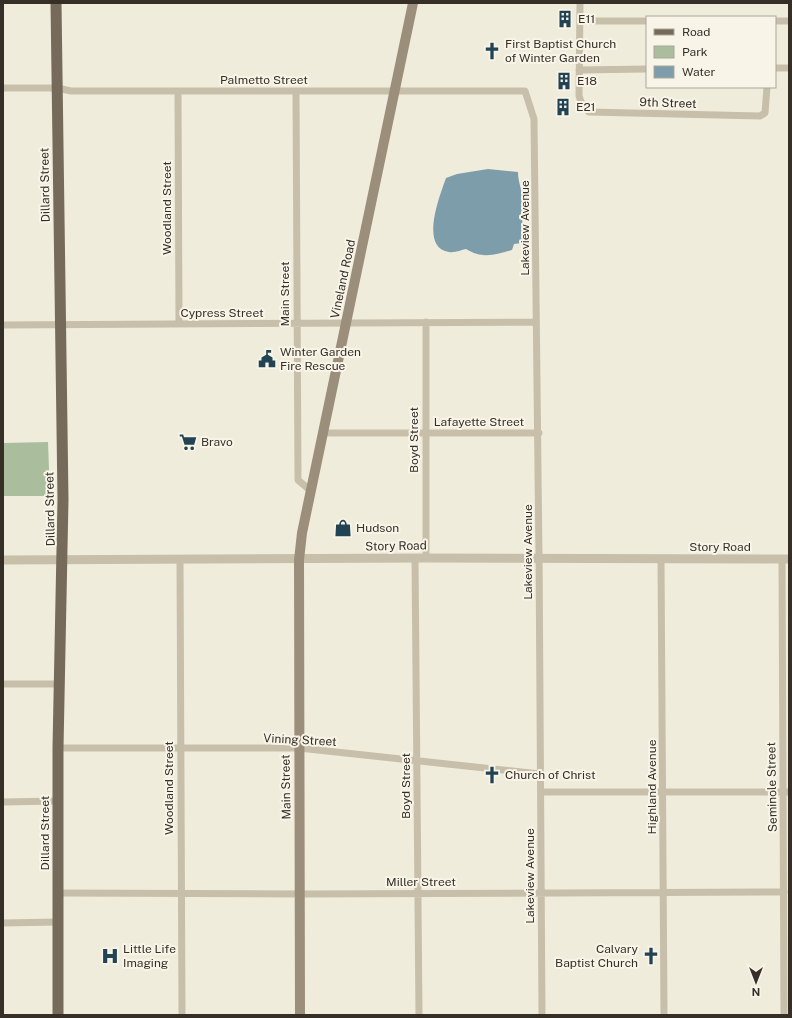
<svg xmlns="http://www.w3.org/2000/svg" width="792" height="1018" viewBox="0 0 792 1018" font-family="'Public Sans',sans-serif">
<style>
.park{fill:#aabe9d}
.water{fill:#7d9dab}
.lines{fill:none;stroke-linecap:round;stroke-linejoin:round}
.minor{stroke:#c7bfa9;stroke-width:7}
.tertiary{stroke:#c7bfa9;stroke-width:9}
.secondary{stroke:#9b8e7a;stroke-width:10}
.primary{stroke:#766b5a;stroke-width:11}
.labels{text-anchor:middle;dominant-baseline:central;stroke-width:4;stroke-linejoin:round;paint-order:stroke}
.poi-label{font-size:12px;fill:#352f28;stroke:#f8f5e8;text-anchor:start}
.street-label{font-size:12px;fill:#352f28;stroke:#f8f5e8}
</style>
<rect width="100%" height="100%" fill="#f0ecdc"/>
<path class="park" d="M48,442L50,496H3V443Z"/>
<path class="water" d="M488,169L518,172C518,182 522,190 523,200C523,213 521,227 524,240L522,243L514,244L512,250C495,255 482,259 466,249C461,250 455,253 449,252C419,248 440,195 446,178L457,174Z"/>
<g class="lines">
<path class="minor" d="M580,3L579,96L583,107L589,112L760,116L765,113L767,87
M580,21H647
M775,21H789
M775,68H789
M579,70L647,69
M3,88H57L71,91H525L534,119C539,418 540,716 542,1015
M296,91L298,480L311,491
M178,92L179,324
M426,322V558
M3,325L536,322
M323,433H539
M415,558L419,1015
M661,559L664,1015
M782,559L784,1015
M180,560L182,1015
M3,684H60
M58,748H299L540,774
M541,792H789
M3,802L57,801
M58,893L300,894L784,892
M3,923L58,922"/>
<path class="tertiary" d="M3,560L426,558L789,559"/>
<path class="secondary" d="M300,1015L299,560L302,533L413,3"/>
<path class="primary" d="M56,3L63,499L58,748V1015"/>
</g>
<defs>
<g id="building-bare" transform="scale(1.38)"><path d="M-4-6H4V6H1V3H-1V6H-4ZM-2.5-4.3h1.7v1.8h-1.7ZM.8-4.3h1.7v1.8H.8ZM-2.5-1h1.7V.8h-1.7ZM.8-1h1.7V.8H.8Z" fill="#214353" stroke="#f8f5e8" stroke-width="2.5" paint-order="stroke"/></g>
<g id="church-bare" transform="scale(1.38)"><path d="M-1.2-6h2.4v3.5h3.3v2.4h-3.3V6h-2.4V-.1h-3.3v-2.4h3.3Z" fill="#214353" stroke="#f8f5e8" stroke-width="2.5" paint-order="stroke"/></g>
<g id="civic-bare" transform="scale(1.38)"><path d="M-.6-6.5H3V-4.5H.6V-3L4-1V1h2V6H-6V1h2V-1L-.6-3ZM-1.2 2.5V6h2.4V2.5Z" fill="#214353" stroke="#f8f5e8" stroke-width="2.5" paint-order="stroke"/></g>
<g id="supermarket-bare" transform="scale(1.38)"><path d="M-6-5.5h2.5l.6 2H6L4.5 2H-2.5L-4.4-4H-6ZM-1.5 3.2a1.3 1.3 0 1 0 .1 0ZM3 3.2a1.3 1.3 0 1 0 .1 0Z" fill="#214353" stroke="#f8f5e8" stroke-width="2.5" paint-order="stroke"/></g>
<g id="shop-bare" transform="scale(1.38)"><path d="M-5-2.5h2.3a2.7 3.5 0 0 1 5.4 0H5L5.5 6h-11ZM-1.5-2.5h3a1.5 2.3 0 0 0-3 0Z" fill="#214353" stroke="#f8f5e8" stroke-width="2.5" paint-order="stroke"/></g>
<g id="hospital-bare" transform="scale(1.38)"><path d="M-5-5h3v3.5h4V-5h3V5h-3V1.5h-4V5h-3Z" fill="#214353" stroke="#f8f5e8" stroke-width="2.5" paint-order="stroke"/></g>
</defs>
<g fill-rule="evenodd">
<use href="#building-bare" x="565" y="19"/>
<use href="#church-bare" x="492" y="51"/>
<use href="#building-bare" x="564" y="81"/>
<use href="#building-bare" x="563" y="107"/>
<use href="#civic-bare" x="267" y="359"/>
<use href="#supermarket-bare" x="188" y="442"/>
<use href="#shop-bare" x="343" y="528"/>
<use href="#church-bare" x="492" y="775"/>
<use href="#hospital-bare" x="110" y="956"/>
<use href="#church-bare" x="651" y="956"/>
</g>
<g class="labels">
<g class="poi-label">
<text x="578" y="19">E11</text>
<text x="505" y="44">First Baptist Church<tspan x="505" dy="14">of Winter Garden</tspan></text>
<text x="577" y="81">E18</text>
<text x="576" y="107">E21</text>
<text x="280" y="352">Winter Garden<tspan x="280" dy="14">Fire Rescue</tspan></text>
<text x="201" y="442">Bravo</text>
<text x="356" y="528">Hudson</text>
<text x="505" y="775">Church of Christ</text>
<text x="123" y="949">Little Life<tspan x="123" dy="14">Imaging</tspan></text>
<text x="638" y="949" text-anchor="end">Calvary<tspan x="638" dy="14">Baptist Church</tspan></text>
</g>
<g class="street-label">
<text x="264" y="80">Palmetto Street</text>
<text transform="translate(668 103) rotate(2)">9th Street</text>
<text transform="translate(45 185) rotate(-91)">Dillard Street</text>
<text transform="translate(167 208) rotate(-90)">Woodland Street</text>
<text transform="translate(525 228) rotate(-90)">Lakeview Avenue</text>
<text transform="translate(343 279) rotate(-78)">Vineland Road</text>
<text transform="translate(285 294) rotate(-90)">Main Street</text>
<text x="222" y="313">Cypress Street</text>
<text x="479" y="422">Lafayette Street</text>
<text transform="translate(414 440) rotate(-90)">Boyd Street</text>
<text transform="translate(50 509) rotate(-91)">Dillard Street</text>
<text transform="translate(396 546) rotate(-1)">Story Road</text>
<text x="720" y="547">Story Road</text>
<text transform="translate(528 552) rotate(-90)">Lakeview Avenue</text>
<text transform="translate(300 740) rotate(3)">Vining Street</text>
<text transform="translate(406 786) rotate(-90)">Boyd Street</text>
<text transform="translate(286 787) rotate(-91)">Main Street</text>
<text transform="translate(652 787) rotate(-90)">Highland Avenue</text>
<text transform="translate(772 787) rotate(-91)">Seminole Street</text>
<text transform="translate(169 788) rotate(-90)">Woodland Street</text>
<text transform="translate(45 833) rotate(-90)">Dillard Street</text>
<text transform="translate(530 876) rotate(-90)">Lakeview Avenue</text>
<text x="421" y="882">Miller Street</text>
</g>
</g>
<rect width="792" height="1018" fill="none" stroke="#352f28" stroke-width="8"/>
<rect x="646" y="16" width="130" height="72" fill="#f8f5e8" stroke="#aaa69b"/>
<rect x="654" y="29" width="20" height="6" fill="#766b5a" stroke="#aaa69b"/>
<text x="682" y="36" font-size="12" fill="#352f28">Road</text>
<rect x="654" y="46" width="20" height="12" fill="#aabe9d" stroke="#aaa69b"/>
<text x="682" y="56" font-size="12" fill="#352f28">Park</text>
<rect x="654" y="66" width="20" height="12" fill="#7d9dab" stroke="#aaa69b"/>
<text x="682" y="76" font-size="12" fill="#352f28">Water</text>
<g transform="translate(756 982) rotate(180)" stroke="#f8f5e8" stroke-width="3" paint-order="stroke">
<path d="M0-3L7 15L0 10L-7 15Z" fill="#352f28"/>
<text y="-6" font-size="11" font-weight="bold" text-anchor="middle" fill="#352f28">N</text>
</g>
</svg>
